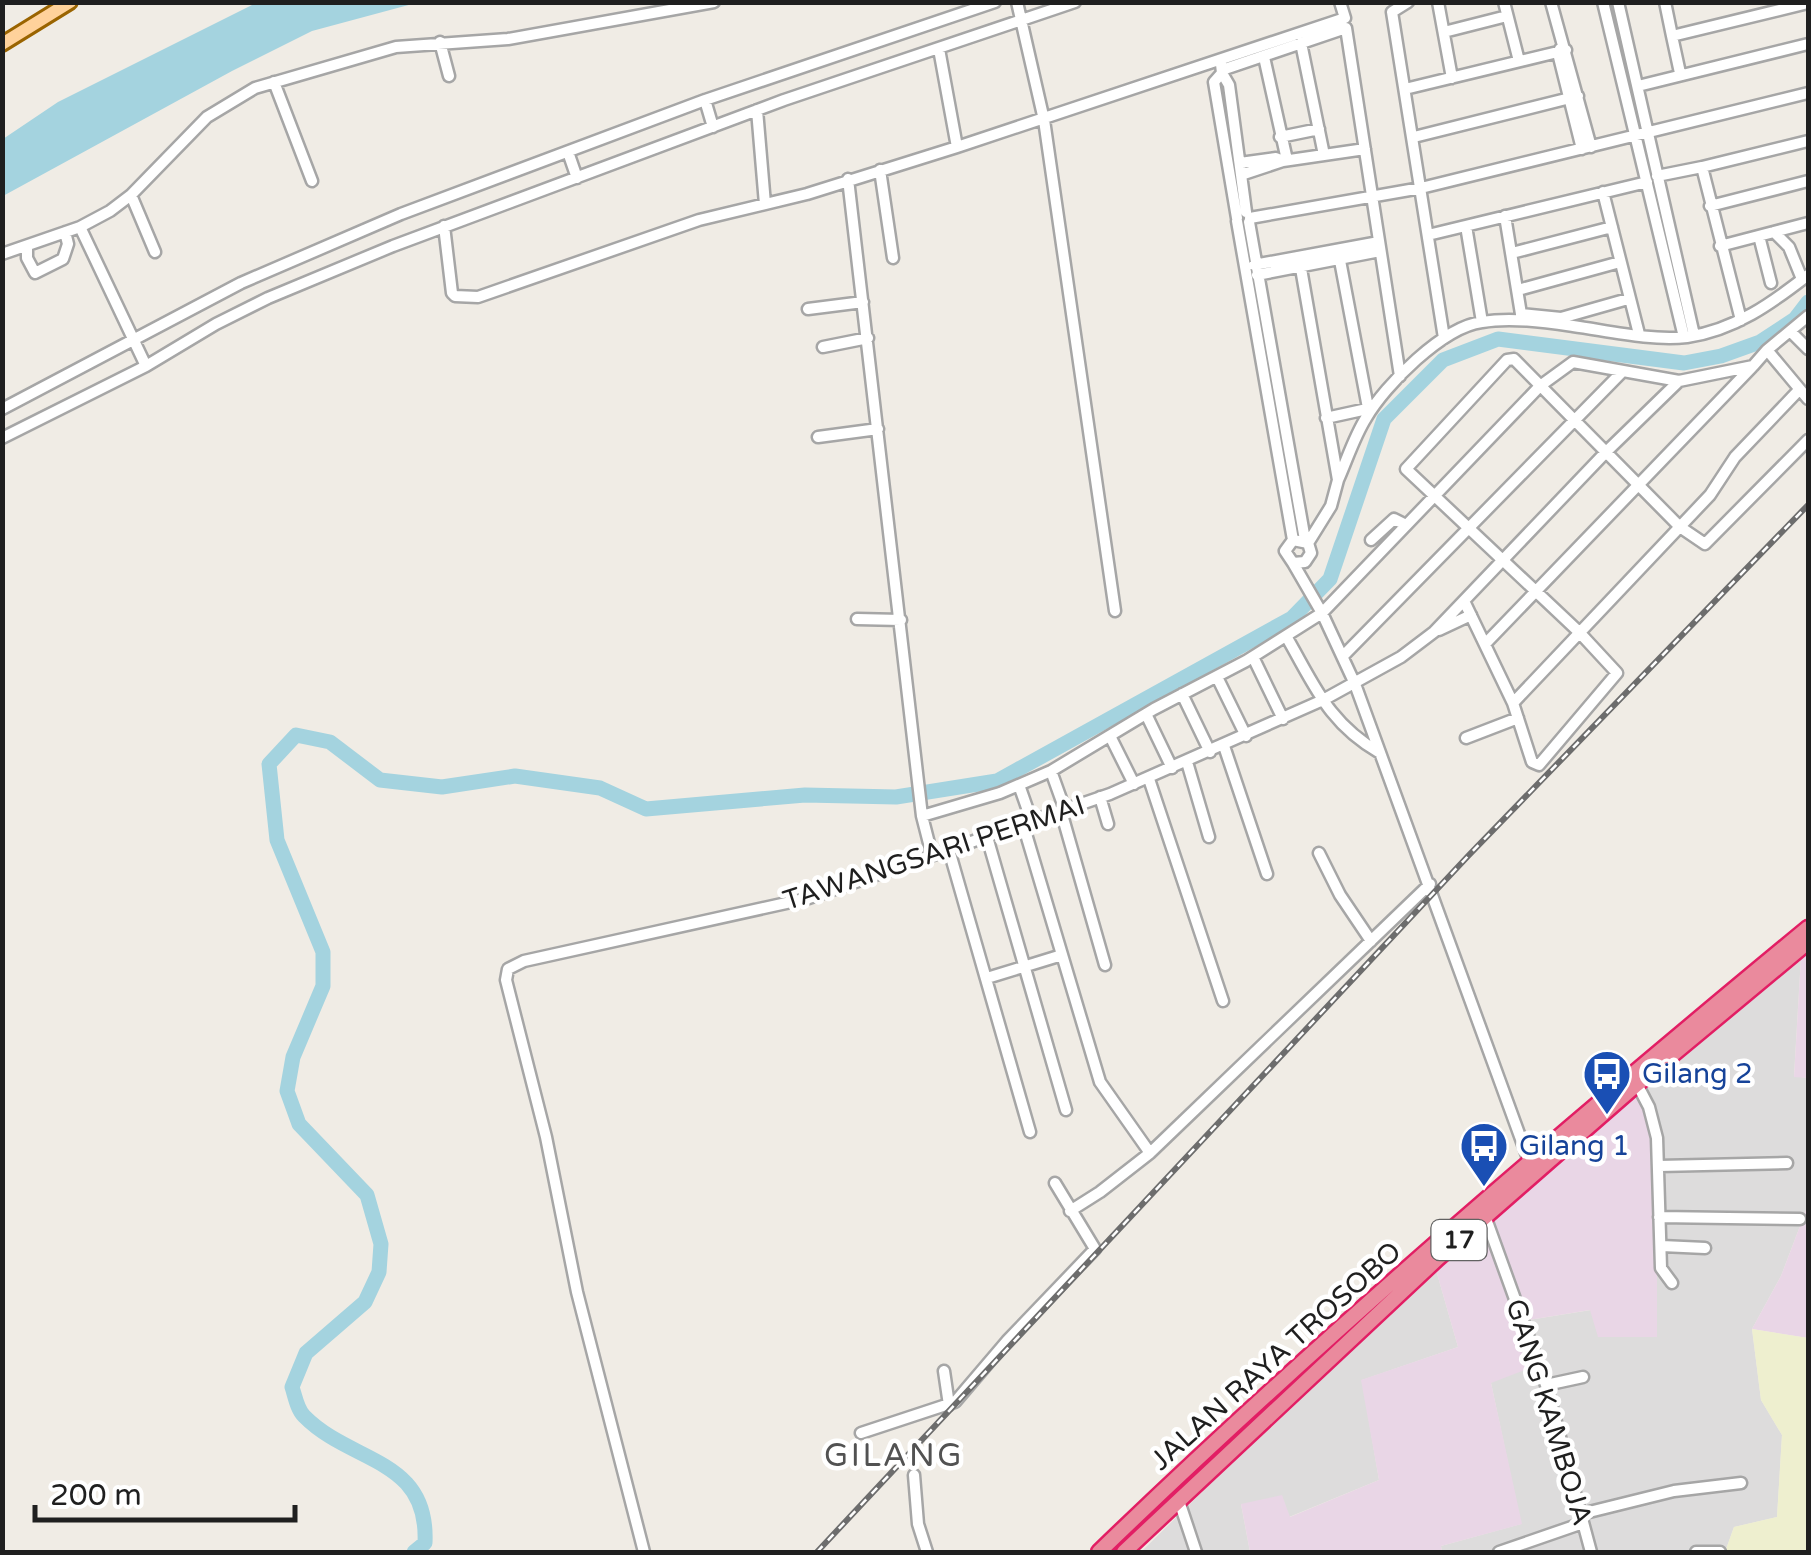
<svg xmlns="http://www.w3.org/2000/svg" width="1811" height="1555" viewBox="0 0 1811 1555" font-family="'Varela Round',sans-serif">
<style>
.residential{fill:#dddcdc}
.industrial{fill:#e9d6e6}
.farmland{fill:#eeefcf}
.water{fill:#a4d3df}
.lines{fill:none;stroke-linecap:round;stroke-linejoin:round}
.river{stroke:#a4d3df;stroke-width:15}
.minor-casing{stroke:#a6a6a6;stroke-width:15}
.major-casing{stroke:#9a6400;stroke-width:18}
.highway-casing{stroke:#e21e64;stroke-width:19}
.minor{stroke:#fff;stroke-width:10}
.major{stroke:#ffd29b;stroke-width:12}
.highway{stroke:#ea8a9d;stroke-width:14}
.rail-casing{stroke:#6d6d6d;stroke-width:6}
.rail{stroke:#fff;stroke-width:2.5;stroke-dasharray:8;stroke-linecap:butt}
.labels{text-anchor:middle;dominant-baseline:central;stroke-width:9;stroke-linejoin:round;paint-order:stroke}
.shield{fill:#fff;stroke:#626262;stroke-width:2.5}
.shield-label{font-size:25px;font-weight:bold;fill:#1f1f1f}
.street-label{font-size:28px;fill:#1f1f1f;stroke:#fff}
.transit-label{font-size:28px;fill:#164399;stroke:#fff;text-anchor:start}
.quarter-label{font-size:32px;letter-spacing:2.5px;fill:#525252;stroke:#fff}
</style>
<rect width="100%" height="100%" fill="#f0ece5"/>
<path class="residential" d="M1801,957L1794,1076L1808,1078V1205L1781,1276L1752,1329L1761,1400L1782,1435L1777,1517L1734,1527L1725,1552H1442L1441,1546L1521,1524L1491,1383L1516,1322L1591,1310L1640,1088Z
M1436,1270L1458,1347L1362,1380L1379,1480L1289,1517L1241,1504L1250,1552H1141L1321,1375Z"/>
<path class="industrial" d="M1808,951V1078L1794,1077L1801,957Z
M1640,1088L1657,1124V1337H1598L1590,1310L1516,1322L1530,1368L1491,1383L1522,1524L1441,1546L1442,1552H1250L1241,1504L1282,1495L1290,1517L1379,1480L1361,1380L1458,1347L1436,1270Z
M1808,1205V1338L1752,1329L1781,1276Z"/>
<path class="farmland" d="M1752,1329L1808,1338L1807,1552H1725L1734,1527L1777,1517L1782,1435L1761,1400Z"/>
<path class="water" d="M258,2L416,3L312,31L232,71L3,196V139L58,102Z"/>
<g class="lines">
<path class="river" d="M414,1552L425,1543C429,1457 351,1464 304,1416C297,1409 295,1396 292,1387L306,1353L365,1302L379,1272L381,1244L367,1195L299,1124L287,1091L293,1057L323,986V952L277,840L269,764L296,735L330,742L380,780L442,787L515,776L600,788L646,809L805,795L896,797L997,781L1292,618L1330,579L1384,419L1443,360L1498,339L1684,363L1721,356L1760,342L1795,319L1808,302"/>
<g class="minor-casing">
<path id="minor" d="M1017,2L1044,120L1115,611
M1408,2L1392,12L1444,338
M1438,2L1452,78
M1504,2L1519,61
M1551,2L1591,147
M1603,2L1684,337
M1618,2L1694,335
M1665,2L1672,36
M1444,32L1507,16
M440,42L449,76
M1301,43L1324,155
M939,49L957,147
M1560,49L1558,53L1582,149
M1264,57L1287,160
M1221,64L1222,73L1214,82L1237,218
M1222,70L1346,28L1400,376
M1222,73L1229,85L1246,212
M1680,73L1672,36L1808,3
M274,82L312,181
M1638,86L1808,44
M1405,89L1566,50
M705,100L713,127
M757,110L765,204
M1280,137L1319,129
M1414,137L1578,96
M568,152L577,178
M1240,163L1276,158L1283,161L1365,149
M880,170L893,258
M1241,175L1283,161
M1657,176L1702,167
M848,179L922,816
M1603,192L1639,334
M131,195L155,252
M1710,206L1808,181
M1505,216L1521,314L1561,318L1628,299
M1250,218L1421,188L1808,93
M1237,221L1293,540L1285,551L1293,563L1305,562L1311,553L1308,543L1293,540
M1249,222L1305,540
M444,226L452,293L455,296L478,297L699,220L807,194L957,147L1345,18L1340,2
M1466,226L1482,322
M80,227L146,366
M1774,232L1789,247L1802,279
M1428,235L1647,182
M1759,236L1771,283
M27,246V258L35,273L63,259L68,244L65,232
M1720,246L1808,223
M1338,250L1369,413
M1512,253L1612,227
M2,254L80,227L110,211L131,195L207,117L255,88L396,47L508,39L714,2
M1299,257L1338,480L1331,506L1308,543
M1254,265L1379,242
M1257,275L1380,251
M1518,290L1620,262
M808,309L863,302
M1741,320L1702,167L1808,141
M1791,332L1808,349
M823,347L868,338
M1767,350L1808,399
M2,409L241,283L401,214L705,100L995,2
M1326,418L1367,409
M818,437L878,429
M2,438L146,366L216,324L268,298L393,246L784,100L1075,2
M1338,480C1347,460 1354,437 1366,418C1385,385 1443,327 1482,322C1511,317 1545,322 1573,326C1609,331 1651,341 1687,337C1735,330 1772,303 1808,275
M1371,540L1394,519L1406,525
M1293,563L1322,613L1355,684L1529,1161
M1464,601L1513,703L1532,762L1539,765L1617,673L1579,632L1406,469L1507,360L1514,359L1680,527L1705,544L1808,440
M857,619L901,620
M1439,630L1471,615
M1286,636C1315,686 1328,723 1380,753
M1486,643L1752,367
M1343,656L1621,373
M1253,657L1283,719
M1217,677L1246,736
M1182,694L1210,752
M1513,703L1710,495L1735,457L1799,390
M1146,714L1172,768
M1110,736L1134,784
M1466,738L1518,718
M1224,746L1267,874
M1187,762L1209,837
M1051,771L1065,810
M1149,779L1223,1001
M1019,785L1032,822
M1100,797L1108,824
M1061,811L1105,965
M1023,824L1100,1082L1150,1153
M987,837L1066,1110
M949,850L1030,1132
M1319,853L1340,895L1371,941
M932,855L922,816L1000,793L1051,771L1154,709L1246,661L1322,613L1540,386L1573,362L1679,381
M987,978L1062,955
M1637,1084L1649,1107L1657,1138L1661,1268L1672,1283
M1659,1166L1787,1163
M1070,1211L1100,1192L1150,1153L1430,884
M1485,1216L1546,1385L1591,1552
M1659,1217L1800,1219
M1662,1246L1705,1248
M944,1371L949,1405
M1546,1385L1583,1377
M861,1433L955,1402L1007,1341L1095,1249L1055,1183
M914,1475L918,1524L927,1552
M1179,1501L1196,1552
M1581,1514L1674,1491L1741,1483
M644,1552L577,1292L546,1137L506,980L508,969L524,961L809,898L1110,794L1323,700L1401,657L1434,632L1606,452L1679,381L1753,366L1767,350L1808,316
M1499,1552L1583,1523
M1696,1552H1720"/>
</g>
<g class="major-casing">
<path id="major" d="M2,44L70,2"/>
</g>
<g class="highway-casing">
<path id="highway" d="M1099,1552C1326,1333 1566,1128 1808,928
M1124,1552L1438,1258L1637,1084L1808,942"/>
</g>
<use href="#minor" class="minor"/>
<use href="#major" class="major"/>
<use href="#highway" class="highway"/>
<g class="rail-casing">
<path id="rail" d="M817,1552L1469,855L1808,505"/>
</g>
<use href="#rail" class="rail"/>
</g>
<defs>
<g id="bus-pin" transform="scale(2.5)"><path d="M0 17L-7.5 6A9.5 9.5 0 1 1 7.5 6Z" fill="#1a4fb4" stroke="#fff"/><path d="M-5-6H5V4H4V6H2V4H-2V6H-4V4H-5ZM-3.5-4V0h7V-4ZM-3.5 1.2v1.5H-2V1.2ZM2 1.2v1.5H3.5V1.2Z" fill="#fff"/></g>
</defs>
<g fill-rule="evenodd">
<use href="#bus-pin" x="1607" y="1074"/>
<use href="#bus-pin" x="1484" y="1146"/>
</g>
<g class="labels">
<rect class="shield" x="1431.5" y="1220" width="55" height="40" rx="8"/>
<g class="shield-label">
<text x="1459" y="1240">17</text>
</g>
<g class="street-label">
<text transform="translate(934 853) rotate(-18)">TAWANGSARI PERMAI</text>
<text transform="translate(1276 1356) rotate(-42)">JALAN RAYA TROSOBO</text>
<text transform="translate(1549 1412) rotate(73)">GANG KAMBOJA</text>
</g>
<g class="transit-label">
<text x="1642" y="1074">Gilang 2</text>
<text x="1519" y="1146">Gilang 1</text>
</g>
<g class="quarter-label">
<text x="894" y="1456">GILANG</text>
</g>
</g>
<rect width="1811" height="1555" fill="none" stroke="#1f1f1f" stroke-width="10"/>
<path d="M35 1505v15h260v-15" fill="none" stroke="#1f1f1f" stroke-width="5"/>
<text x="50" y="1505" font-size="30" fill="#1f1f1f" stroke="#ffffff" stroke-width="8" paint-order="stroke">200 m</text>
</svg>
